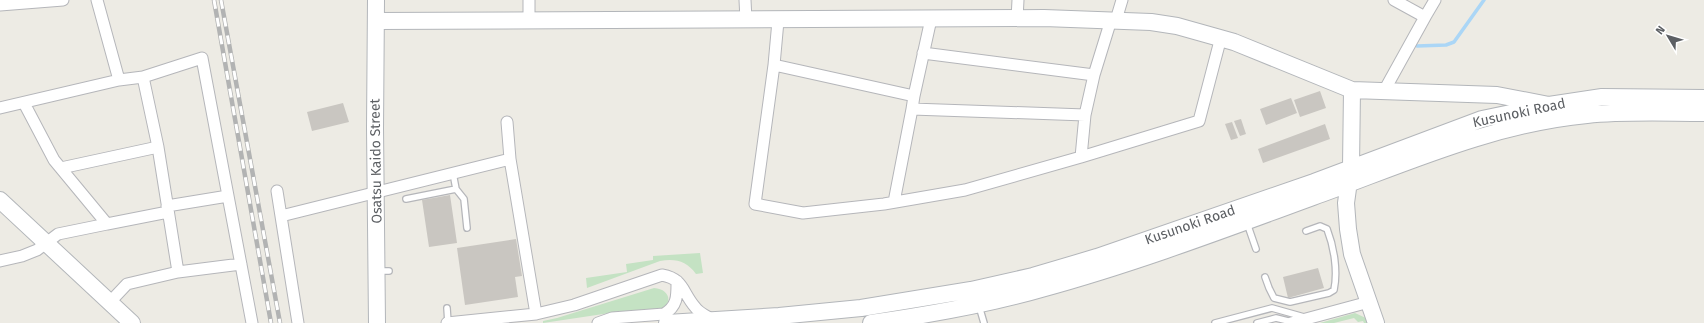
<svg xmlns="http://www.w3.org/2000/svg" width="1704" height="323" viewBox="0 0 1704 323" font-family="'Fira Sans',sans-serif">
<style>
.green{fill:#c4e2c3}
.lines{fill:none;stroke-linecap:round;stroke-linejoin:round}
.stream{stroke:#abd6f6;stroke-width:3.5}
.building{fill:#c9c6c1}
.lane-casing{stroke:#b5b6ba;stroke-width:8}
.street-casing{stroke:#b5b6ba;stroke-width:13}
.secondary-casing{stroke:#b3b6ba;stroke-width:18}
.lane{stroke:#fff;stroke-width:5.5}
.street{stroke:#fff;stroke-width:11}
.secondary{stroke:#fff;stroke-width:16}
.rail-casing{stroke:#b2b3b3;stroke-width:4.5}
.rail{stroke:#fff;stroke-width:3;stroke-dasharray:9;stroke-linecap:butt}
.labels{text-anchor:middle;dominant-baseline:central;stroke-width:3;stroke-linejoin:round;paint-order:stroke}
.street-label{font-size:14px;fill:#5c5f63;stroke:#fff}
</style>
<rect width="100%" height="100%" fill="#edebe4"/>
<path class="green" d="M700,253L703,273L696,274C687,261 675,258 660,261L587,288L586,278L627,272L626,264L653,260V256Z
M654,288C670,289 674,304 659,310L610,313L543,323V321L557,318Z
M1355,313L1368,319L1369,323H1364L1363,321L1358,322L1354,318L1334,323H1320Z"/>
<g class="lines">
<path class="stream" d="M1417,46L1446,45L1454,42L1484,0"/>
</g>
<path class="building" d="M1320,91L1326,108L1300,117L1294,100Z
M1291,98L1297,113L1266,125L1260,109Z
M343,103L349,122L312,131L307,112Z
M1241,119L1246,134L1240,136L1234,121Z
M1232,122L1238,138L1231,140L1225,124Z
M1325,124L1330,139L1263,163L1258,149Z
M450,195L457,243L429,247L422,200Z
M516,239L522,276L515,277L518,297L465,305L457,248Z
M1318,268L1324,288L1288,298L1283,277Z"/>
<g class="lines">
<g class="lane-casing">
<path id="lane" d="M453,173L456,189L464,199L467,228
M406,199L456,189
M1247,223L1256,249
M377,271H389
M1265,277L1269,288L1274,298L1290,302L1329,293L1334,290C1338,271 1334,247 1327,229L1320,226L1306,231
M979,306L984,323
M447,308L448,323
M1215,323L1272,308L1304,317
M1257,323L1276,318L1292,322"/>
</g>
<g class="street-casing">
<path id="street" d="M97,0L119,80
M529,0V21
M745,0L746,20
M1394,0L1425,17L1435,0
M0,5L63,0
M931,19L914,96L912,109L1085,115L1094,75L1111,20
M1017,19L1018,0
M1116,20L1122,0
M778,21L774,65L914,96
M923,53L1094,75
M774,65L755,204L803,213L884,204L965,190L1081,157
M1384,91L1425,17
M24,103L54,160L107,224L168,212
M0,108L119,80L143,77L202,58L252,323
M1085,115L1081,157L1199,121L1221,37
M507,122L510,159
M61,168L158,147
M277,191L298,323
M894,202L912,109
M167,206L228,196
M281,216L510,159L536,314
M0,261L22,256L37,250L58,234L107,224
M178,272L241,264
M110,302L127,284L178,272L158,147L143,77
M447,323L536,314L574,305L662,275C684,279 682,292 695,307C699,313 707,316 713,320
M598,323L612,318L664,314C678,306 677,295 677,281
M1291,323L1369,302"/>
</g>
<g class="secondary-casing">
<path id="secondary" d="M376,0L375,128L377,323
M376,21L1044,18L1151,22L1177,26L1234,42L1352,90L1497,95L1549,105
M1352,90L1351,167L1346,203L1348,229L1352,254L1376,323
M0,200L132,323
M667,323L779,316L861,308L971,290L1033,276L1097,257L1314,182L1482,119L1549,105L1602,97L1704,98
M871,323C927,315 986,305 1041,289C1133,264 1223,230 1313,197C1402,165 1491,124 1587,115C1625,111 1665,113 1704,113"/>
</g>
<use href="#lane" class="lane"/>
<use href="#street" class="street"/>
<use href="#secondary" class="secondary"/>
<g class="rail-casing">
<path id="rail" d="M214,0L271,323
M221,0L280,323"/>
</g>
<use href="#rail" class="rail"/>
</g>
<g class="labels">
<g class="street-label">
<text transform="translate(1519 113) rotate(-12)">Kusunoki Road</text>
<text transform="translate(376 161) rotate(-91)">Osatsu Kaido Street</text>
<text transform="translate(1190 225) rotate(-19)">Kusunoki Road</text>
</g>
</g>
<g transform="translate(1668 36) rotate(308)" stroke="#ffffff" stroke-width="3" paint-order="stroke">
<path d="M0-3L7 15L0 10L-7 15Z" fill="#5c5f63"/>
<text y="-6" font-size="11" font-weight="bold" text-anchor="middle" fill="#5c5f63">N</text>
</g>
</svg>
